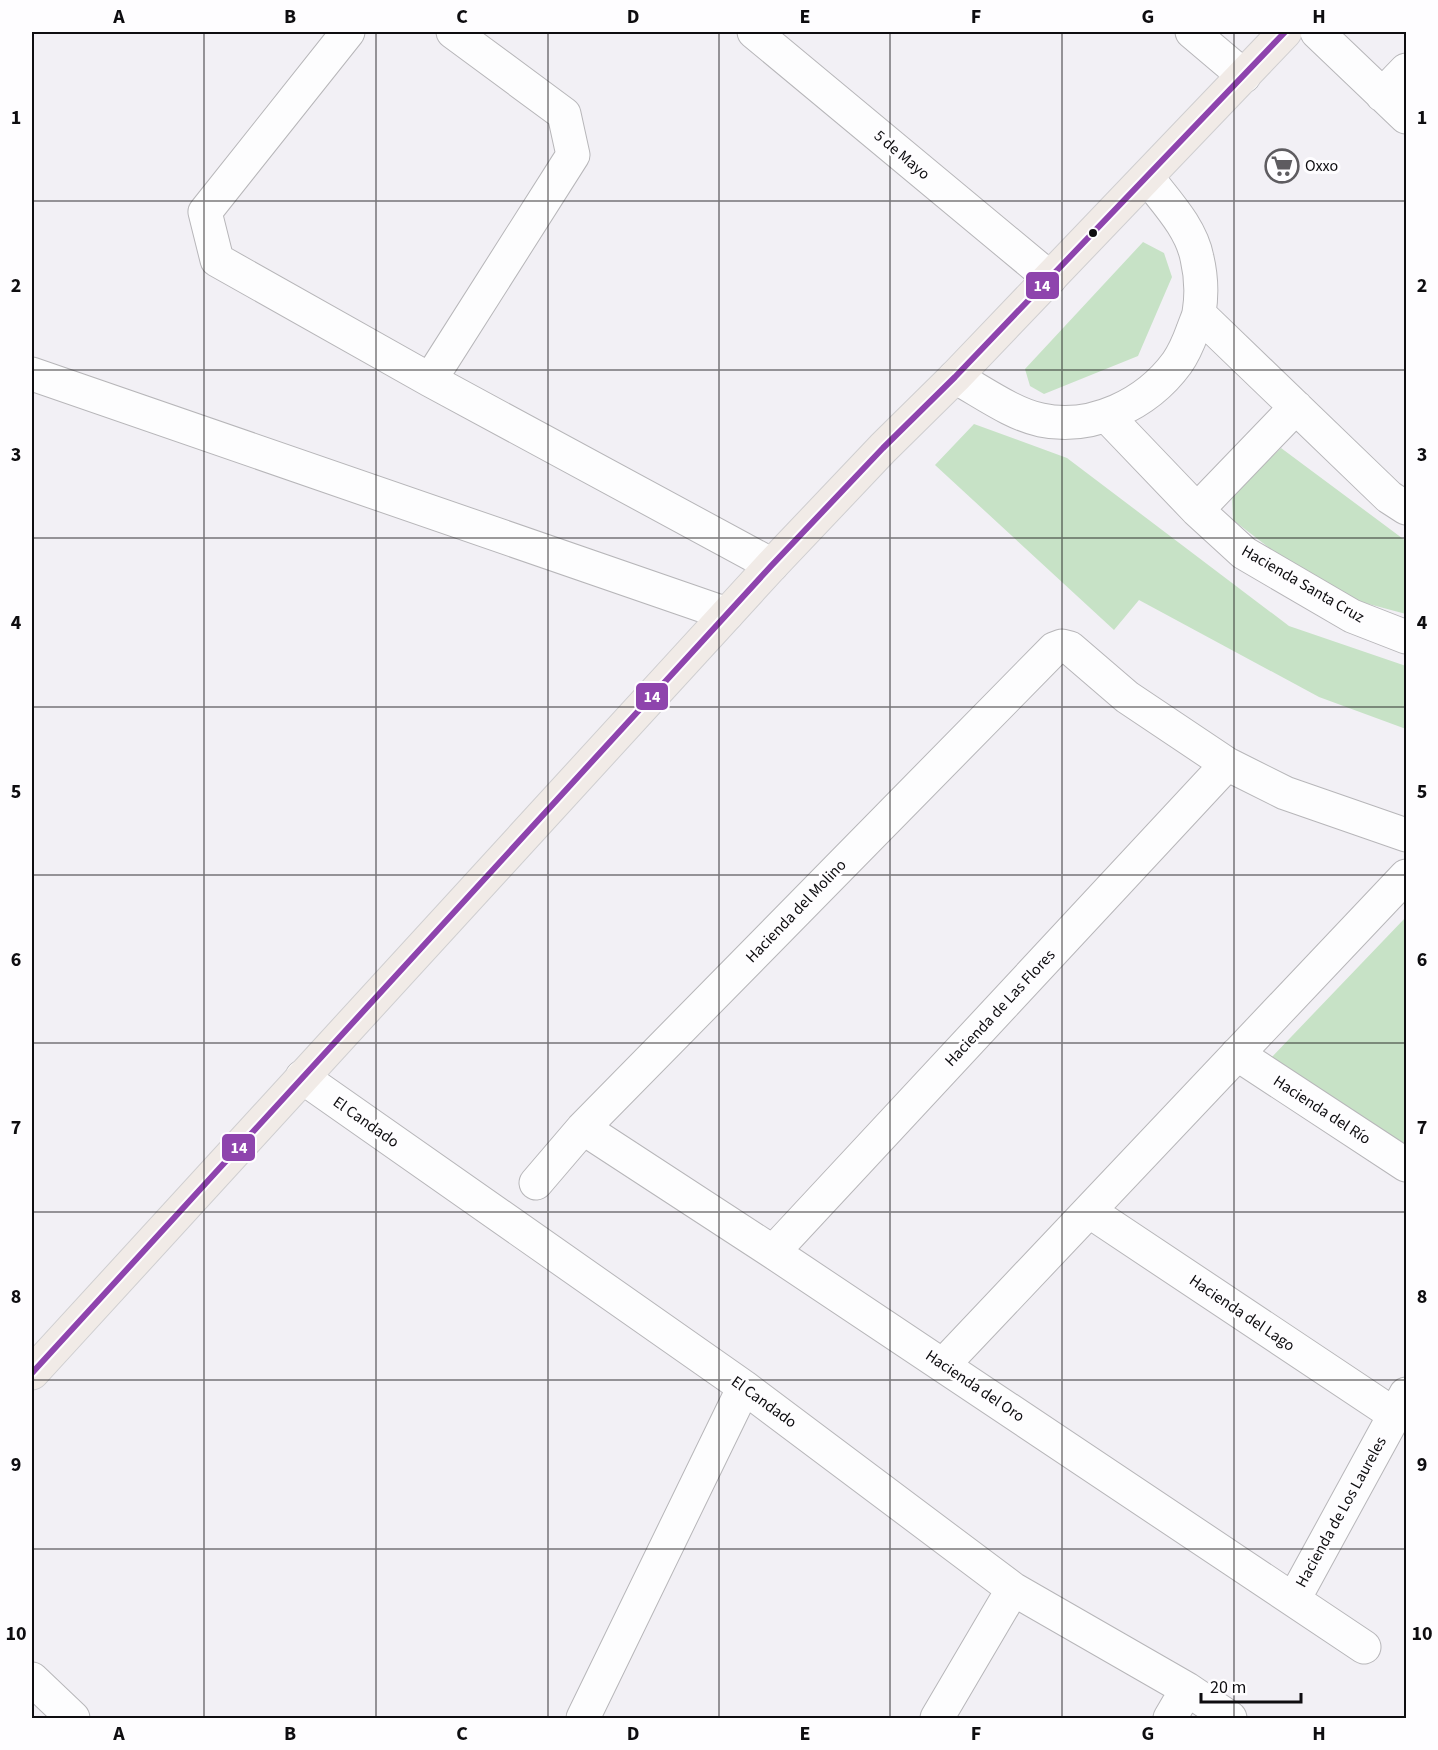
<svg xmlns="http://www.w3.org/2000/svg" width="1438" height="1750" viewBox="0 0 1438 1750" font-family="'Source Sans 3',sans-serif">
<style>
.green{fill:#c7e2c6}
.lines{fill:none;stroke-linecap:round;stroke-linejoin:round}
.minor-casing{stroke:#b7b6b9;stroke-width:35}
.major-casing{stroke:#cfced0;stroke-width:35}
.minor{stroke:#fdfdfe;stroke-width:33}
.major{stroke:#f1ebe7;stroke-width:33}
.bus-1-casing{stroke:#fefdff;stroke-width:10}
.bus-1{stroke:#8e44ad;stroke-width:6}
.grid{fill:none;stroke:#0e0d10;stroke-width:1.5;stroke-opacity:0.55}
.bus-dot{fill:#0e0d10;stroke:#fefdff;stroke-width:2}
.labels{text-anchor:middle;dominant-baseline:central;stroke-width:6;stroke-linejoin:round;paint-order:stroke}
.street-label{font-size:16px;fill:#0e0d10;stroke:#fefdff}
.poi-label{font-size:16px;fill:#0e0d10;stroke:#fefdff;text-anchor:start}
.line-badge{stroke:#fefdff;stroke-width:2}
.badge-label{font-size:16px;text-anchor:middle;font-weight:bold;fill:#fff}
.neatline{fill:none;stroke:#0e0d10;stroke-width:2}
.grid-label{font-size:20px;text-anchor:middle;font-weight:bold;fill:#0e0d10}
</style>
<rect width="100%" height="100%" fill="#f2f0f5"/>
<path class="green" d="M1143,242L1164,253L1172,277L1138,356L1044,394L1030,386L1025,369Z
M974,424L1067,458L1289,626L1406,666V729L1319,697L1139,600L1114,630L935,465Z
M1281,448L1406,541V614L1361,602L1281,557L1233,520L1232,495Z
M1406,917V1153L1268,1061Z"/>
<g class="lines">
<g class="minor-casing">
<path id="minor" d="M348,32L205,212L217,260L430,380L772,565
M754,32L1050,278
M1192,32L1244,76
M1317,32L1406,117
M1382,95L1406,70
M1199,314L1389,497L1406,508
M32,374L727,614
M955,377C981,391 1012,414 1041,420C1092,431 1147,404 1177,363C1184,353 1189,341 1193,330C1195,324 1198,318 1199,313C1202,295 1201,275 1197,258C1191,227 1165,201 1147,177
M430,380L573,155L564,114L453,32
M1107,416L1197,510L1244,553L1352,616L1406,637
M1197,510L1296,407
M1237,1054L1406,1165
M302,1077L744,1387L1013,1589L1187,1689L1230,1718
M583,1128L773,1252L1364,1647
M536,1183L583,1128L1054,649L1062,646L1070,648L1127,697L1227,764L1285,793L1406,835
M1089,1211L1395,1415
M773,1252L1227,764
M943,1365L1406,876
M1294,1599L1406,1394
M32,1679L73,1718
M583,1718L744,1387
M937,1718L1013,1589
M1170,1718L1187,1689"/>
</g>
<g class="major-casing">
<path id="major" d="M32,1373L772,565L883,448L955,377L1285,32"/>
</g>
<use href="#minor" class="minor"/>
<use href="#major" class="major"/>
<g class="bus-1-casing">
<path id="bus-1" d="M32,1373L772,565L883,448L955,377L1285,32"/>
</g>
<use href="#bus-1" class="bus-1"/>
</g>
<path class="grid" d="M204,32V1718M376,32V1718M548,32V1718M719,32V1718M890,32V1718M1062,32V1718M1234,32V1718M32,201H1406M32,370H1406M32,538H1406M32,707H1406M32,875H1406M32,1043H1406M32,1212H1406M32,1380H1406M32,1549H1406"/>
<defs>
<g id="supermarket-ring" transform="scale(1.725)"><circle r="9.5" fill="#fefdff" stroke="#5e5c60" stroke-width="1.5"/><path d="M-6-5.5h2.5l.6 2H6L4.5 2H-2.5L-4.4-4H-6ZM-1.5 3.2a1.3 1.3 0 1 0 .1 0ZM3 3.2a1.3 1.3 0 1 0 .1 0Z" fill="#5e5c60"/></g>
</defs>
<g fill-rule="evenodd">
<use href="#supermarket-ring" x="1282" y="166"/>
</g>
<circle class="bus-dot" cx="1093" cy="233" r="5"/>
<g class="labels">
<g class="street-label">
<text transform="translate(902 155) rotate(40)">5 de Mayo</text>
<text transform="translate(1303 584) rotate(30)">Hacienda Santa Cruz</text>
<text transform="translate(796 911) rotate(-46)">Hacienda del Molino</text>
<text transform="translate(1000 1008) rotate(-47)">Hacienda de Las Flores</text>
<text transform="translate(1322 1110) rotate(33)">Hacienda del Río</text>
<text transform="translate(366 1122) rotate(35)">El Candado</text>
<text transform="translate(1242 1313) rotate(34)">Hacienda del Lago</text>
<text transform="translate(975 1386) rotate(34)">Hacienda del Oro</text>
<text transform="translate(764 1402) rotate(36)">El Candado</text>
<text transform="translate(1341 1512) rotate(-61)">Hacienda de Los Laureles</text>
</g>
<g class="poi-label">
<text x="1305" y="166">Oxxo</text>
</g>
</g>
<g class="line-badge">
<rect x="1025" y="271" width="35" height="29" rx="6" fill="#8e44ad"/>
<rect x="635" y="682" width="34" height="29" rx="6" fill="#8e44ad"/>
<rect x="221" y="1133" width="35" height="29" rx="6" fill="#8e44ad"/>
</g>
<g class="badge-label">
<text x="1042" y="291">14</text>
<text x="652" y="702">14</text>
<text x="239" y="1153">14</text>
</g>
<rect width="1438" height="1750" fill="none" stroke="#fefdff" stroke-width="66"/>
<path d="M1201 1693v9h100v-9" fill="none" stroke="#0e0d10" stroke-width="3"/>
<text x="1210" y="1693" font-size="18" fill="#0e0d10" stroke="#fefdff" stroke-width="4.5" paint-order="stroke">20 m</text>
<rect x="33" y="33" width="1372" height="1684" class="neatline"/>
<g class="grid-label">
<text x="119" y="23">A</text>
<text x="290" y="23">B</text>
<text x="462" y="23">C</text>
<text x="633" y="23">D</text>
<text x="805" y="23">E</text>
<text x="976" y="23">F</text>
<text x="1148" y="23">G</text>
<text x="1319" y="23">H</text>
<text x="16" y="124">1</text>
<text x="1422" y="124">1</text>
<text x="16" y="292">2</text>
<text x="1422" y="292">2</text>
<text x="16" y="461">3</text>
<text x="1422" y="461">3</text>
<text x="16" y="629">4</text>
<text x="1422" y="629">4</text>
<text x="16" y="798">5</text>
<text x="1422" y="798">5</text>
<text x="16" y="966">6</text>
<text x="1422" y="966">6</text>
<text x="16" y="1134">7</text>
<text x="1422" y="1134">7</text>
<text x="16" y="1303">8</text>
<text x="1422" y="1303">8</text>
<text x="16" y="1471">9</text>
<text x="1422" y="1471">9</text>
<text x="16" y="1640">10</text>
<text x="1422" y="1640">10</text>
<text x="119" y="1740">A</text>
<text x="290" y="1740">B</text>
<text x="462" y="1740">C</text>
<text x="633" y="1740">D</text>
<text x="805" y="1740">E</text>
<text x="976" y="1740">F</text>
<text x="1148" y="1740">G</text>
<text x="1319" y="1740">H</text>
</g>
</svg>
